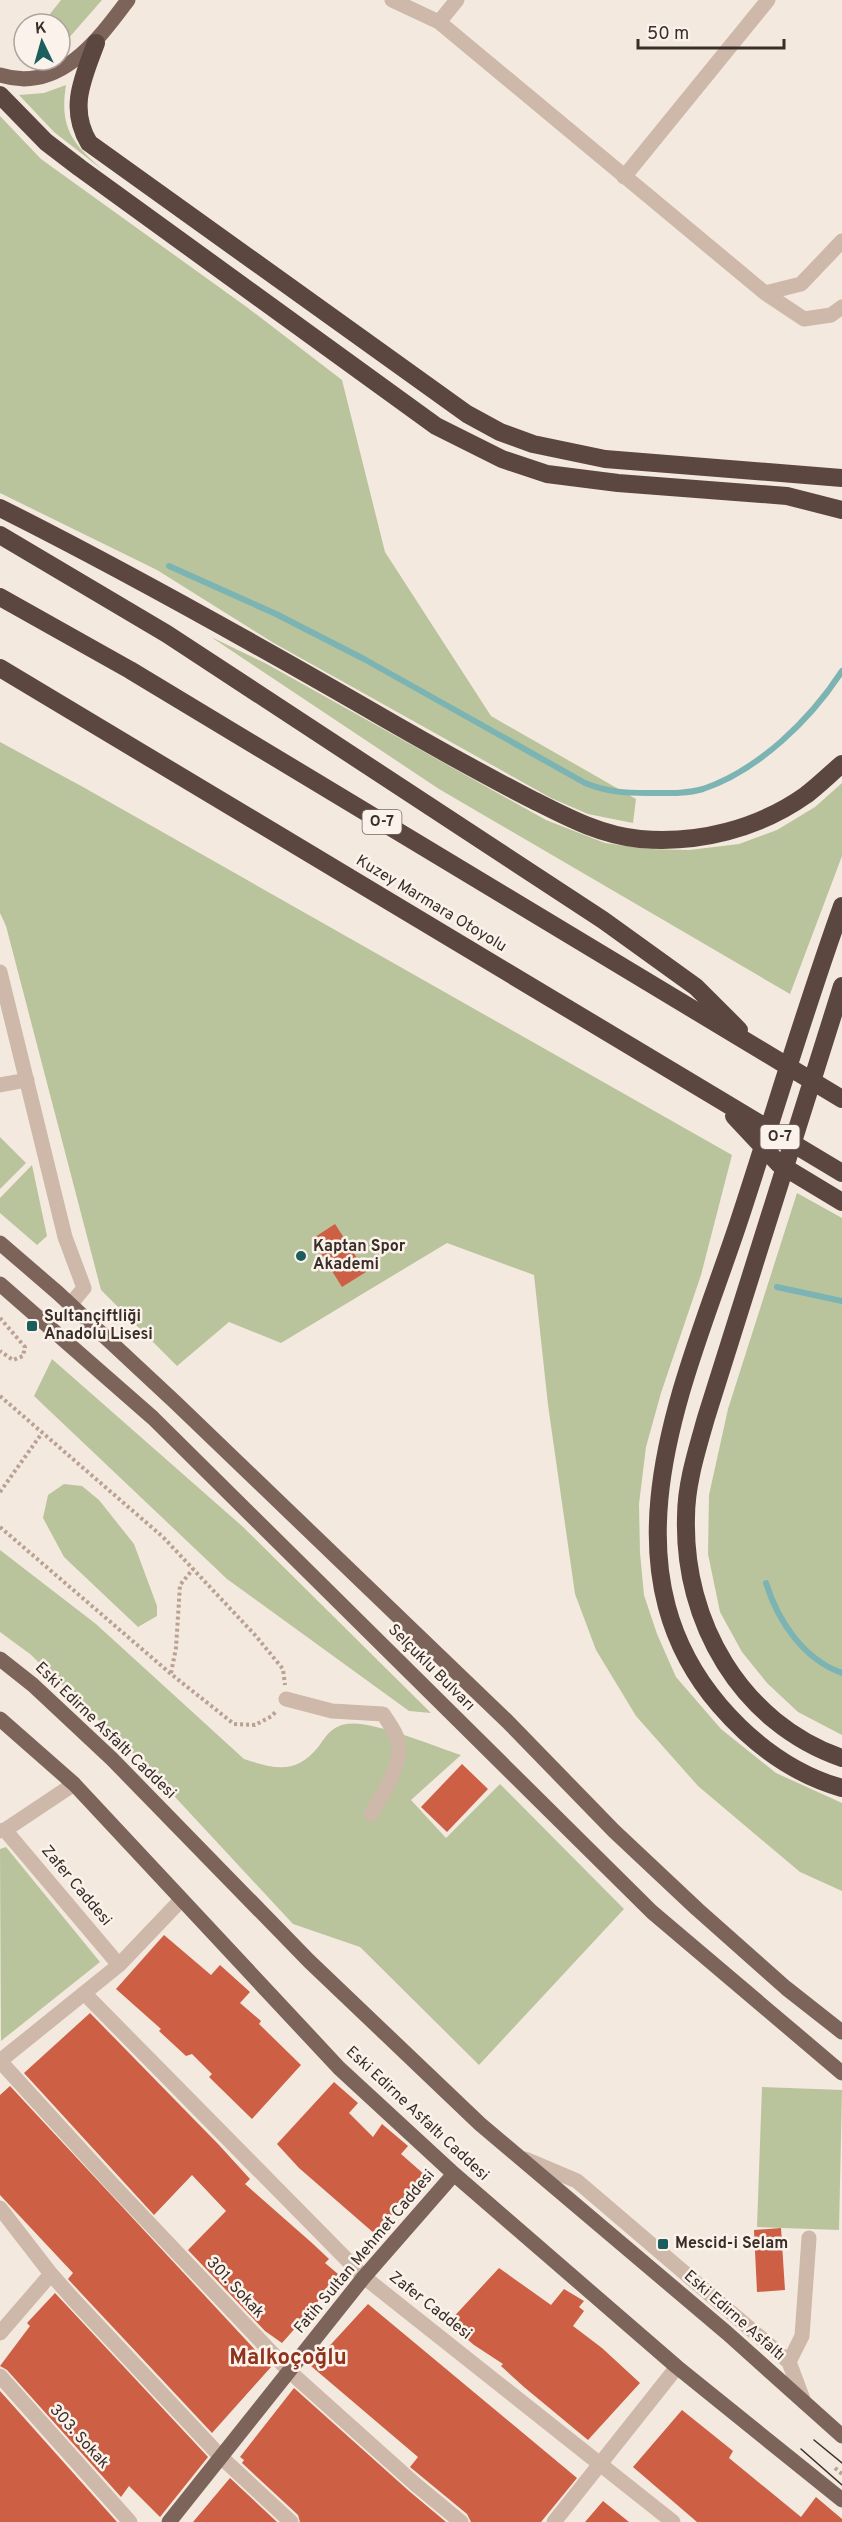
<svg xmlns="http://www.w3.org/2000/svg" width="842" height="2522" viewBox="0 0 842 2522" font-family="Overpass,sans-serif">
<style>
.green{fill:#b9c49d}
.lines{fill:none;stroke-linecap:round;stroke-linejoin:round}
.stream{stroke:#7cb3b3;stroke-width:6}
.building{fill:#cc5f44}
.path{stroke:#b9a293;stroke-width:4;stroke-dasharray:3 3;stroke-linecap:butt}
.minor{stroke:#cdb8a9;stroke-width:15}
.major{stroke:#7d645a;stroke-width:15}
.highway{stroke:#5b4740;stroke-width:18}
.tram{stroke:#3a2e29;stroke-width:1.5}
.poi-dot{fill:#1c5d5e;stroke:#fbf3eb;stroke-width:2}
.labels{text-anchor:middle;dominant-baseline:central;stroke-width:5;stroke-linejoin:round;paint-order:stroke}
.shield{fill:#fbf3eb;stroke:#746963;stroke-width:1.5}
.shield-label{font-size:15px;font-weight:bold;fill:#3a2e29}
.street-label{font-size:16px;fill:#3a2e29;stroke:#fbf3eb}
.poi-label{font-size:16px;font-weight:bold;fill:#3a2e29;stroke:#fbf3eb;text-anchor:start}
.district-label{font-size:22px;font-weight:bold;fill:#8e341e;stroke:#fbf3eb}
</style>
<rect width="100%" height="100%" fill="#f4e9de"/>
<path class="green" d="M61,0H102L60,48V24H42Z
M66,85C59,129 73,144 104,171L54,132L19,95L44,93Z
M0,116L41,159L248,308L342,380L385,552L491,716L636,799L633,823L588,814L551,798L272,642L157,570L0,493Z
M211,637L265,663L546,820L605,843L649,849L689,850L739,844L777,830L815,807L842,783V856L790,994L439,789Z
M0,742L83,787L732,1155L701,1275L661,1393L646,1447L639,1504L640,1553L644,1595L657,1634L676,1677L721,1729L776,1773L842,1803V1891L800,1872L698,1786L636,1716L596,1650L575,1594L548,1405L534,1275L447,1243L281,1343L229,1322L177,1366L101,1290L6,926L0,913Z
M0,1137L26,1163L0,1189Z
M32,1165L47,1236L37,1245L0,1213V1198Z
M797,1193L842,1218V1735L798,1712L767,1683L742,1652L720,1612L708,1554L709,1495L728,1409Z
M52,1359L242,1526L431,1713L409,1711L227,1579L34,1396Z
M64,1484L82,1486L99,1500L134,1544L157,1606V1616L138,1627L64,1557L43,1518L48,1495Z
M0,1550L96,1624L244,1759C275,1769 296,1775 319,1746C327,1735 331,1727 346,1724C370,1719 436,1747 461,1755L411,1800L446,1838L500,1784L624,1909L479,2065L360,1947L293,1924L150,1770L30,1654L0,1632Z
M6,1847L100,1962L1,2041L0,1849Z
M762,2087L842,2090L839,2230L757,2227Z"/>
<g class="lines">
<path class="stream" d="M169,566L276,614L364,659L585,783C607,792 625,793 648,793C666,793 686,794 703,789C759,770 811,719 842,671
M777,1287L842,1301
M766,1583C778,1621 803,1659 842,1673"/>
</g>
<path class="building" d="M335,1224L366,1272L342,1287L312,1239Z
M462,1764L488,1789L447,1832L421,1807Z
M164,1935L211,1975L220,1965L250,1992L240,2003L261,2021L259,2024L301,2065L252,2119L209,2077L212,2074L192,2054L186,2056L159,2031L161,2029L116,1989Z
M90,2013L219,2145L250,2179L245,2184L312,2243L329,2259L325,2263L338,2274L313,2308L282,2343L265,2331L188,2250L226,2211L192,2175L154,2215L24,2073Z
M334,2082L358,2103L349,2113L373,2137L382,2124L408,2146L401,2154L426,2176L375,2234L299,2168L277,2144Z
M10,2086L271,2367L212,2433L80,2292L68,2279L73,2273L0,2195V2095Z
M781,2228L785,2290L757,2292L754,2230Z
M499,2268L551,2305L564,2289L584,2301L579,2307L584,2311L573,2326L602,2348L640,2383L588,2440L524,2387L501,2366L503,2364L474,2345L448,2323Z
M55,2293L208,2457L160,2517L129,2486L121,2497L7,2370L0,2366L30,2326L27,2323Z
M368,2304L577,2478L541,2522H471L467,2514L410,2467L418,2457L311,2366Z
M294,2388L409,2491L446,2522H300L298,2515L242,2463L244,2460L240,2457Z
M0,2391L117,2522H0Z
M682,2410L733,2451L729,2458L801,2517L816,2497L842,2519V2522H697L633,2467Z
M230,2478L277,2522H193Z
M603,2501L629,2522H585Z"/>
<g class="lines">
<path class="path" d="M0,1318L25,1347L23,1356L13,1360L0,1351
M0,1396L163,1537L255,1635L283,1669L285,1685
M0,1492L42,1433
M0,1527L171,1674L234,1724L255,1725L272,1716L277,1710
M171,1673L176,1648L180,1585L193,1569
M835,2468L842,2474"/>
<path class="minor" d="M392,0L439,22L765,293L804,319L831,315L842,307
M439,22L457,0
M624,177L768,0
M765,293L801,284L842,241
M0,972L65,1237L84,1288L70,1305
M0,1085L27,1080
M286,1699L332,1711L383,1714C389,1723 399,1736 399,1748C398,1771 382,1795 371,1814
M5,1830L119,1965
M0,1831L5,1830L74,1784
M84,1993L364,2277L673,2522
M0,2061L113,2185L289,2371L415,2484L461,2522
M0,2061L119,1965L181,1900
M525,2159L577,2181L789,2362L804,2402
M0,2208L51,2274L73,2299L221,2457L291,2522
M0,2333L51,2274
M789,2362L802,2336L809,2238
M0,2376L130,2522
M554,2522L677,2367"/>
<path class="major" d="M0,75C59,94 98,40 128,0
M0,1243L58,1293L176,1403L507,1721L614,1831L697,1909L786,1988L842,2032
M0,1284L153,1418L652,1912L842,2073
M0,1659L33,1685L112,1759L309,1961L480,2124L727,2333L842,2436
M0,1719L74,1784L339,2068L454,2174L677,2367L842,2500
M169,2522L364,2277L454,2174"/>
<path class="highway" d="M96,43C83,78 68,108 89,143L467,414L500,432L533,444L605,459L842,478
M0,95L46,142L80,168L436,426L502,459L547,474L618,483L787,496L842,510
M0,508C124,570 243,637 363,706C418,738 473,769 529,798C565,816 599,835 640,839C698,844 758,829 806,795C819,785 830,774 842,764
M0,535L167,634L603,920L696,987L739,1030
M0,597L130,670L842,1099
M0,668L842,1173
M842,906C804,1011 773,1118 738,1224C687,1377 596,1562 720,1706C752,1743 793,1774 842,1788
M842,986L706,1418C697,1450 686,1484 686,1517C683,1622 741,1723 842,1758
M734,1116L779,1164L842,1202"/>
<path class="tram" d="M814,2440L842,2463
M801,2449L842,2485"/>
</g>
<g class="poi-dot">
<circle cx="301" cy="1256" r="6"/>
<rect x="26" y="1320" width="12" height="12" rx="3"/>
<rect x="657" y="2238" width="12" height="12" rx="3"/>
</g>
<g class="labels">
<g class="shield">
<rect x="362.5" y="810" width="39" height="24" rx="4.5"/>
<rect x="760.5" y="1125" width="39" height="24" rx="4.5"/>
</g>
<g class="shield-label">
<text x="382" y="822">O-7</text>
<text x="780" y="1137">O-7</text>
</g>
<g class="street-label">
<text transform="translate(431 904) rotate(31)">Kuzey Marmara Otoyolu</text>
<text transform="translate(431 1668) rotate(45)">Selçuklu Bulvarı</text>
<text transform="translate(105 1731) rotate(44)">Eski Edirne Asfaltı Caddesi</text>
<text transform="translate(76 1886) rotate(50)">Zafer Caddesi</text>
<text transform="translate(417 2114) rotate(43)">Eski Edirne Asfaltı Caddesi</text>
<text transform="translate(365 2252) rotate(-50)">Fatih Sultan Mehmet Caddesi</text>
<text transform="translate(235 2288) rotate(47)">301. Sokak</text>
<text transform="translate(430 2306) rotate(38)">Zafer Caddesi</text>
<text transform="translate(734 2316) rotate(41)">Eski Edirne Asfaltı</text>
<text transform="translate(79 2437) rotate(48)">303. Sokak</text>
</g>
<g class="poi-label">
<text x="313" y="1247">Kaptan Spor<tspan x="313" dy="18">Akademi</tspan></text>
<text x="44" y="1317">Sultançiftliği<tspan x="44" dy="18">Anadolu Lisesi</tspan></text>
<text x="675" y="2244">Mescid-i Selam</text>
</g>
<g class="district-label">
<text x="288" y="2358">Malkoçoğlu</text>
</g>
</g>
<g transform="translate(42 42) rotate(355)"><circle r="28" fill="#fbf3eb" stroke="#aea49d" stroke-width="1.5"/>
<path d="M0-4.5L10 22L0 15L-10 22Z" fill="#1c5d5e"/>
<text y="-9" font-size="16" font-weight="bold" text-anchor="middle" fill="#3a2e29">K</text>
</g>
<path d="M638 39v9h146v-9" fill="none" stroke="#3a2e29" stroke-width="3"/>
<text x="647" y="39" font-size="18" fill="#3a2e29" stroke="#fbf3eb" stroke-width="4.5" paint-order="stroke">50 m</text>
</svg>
